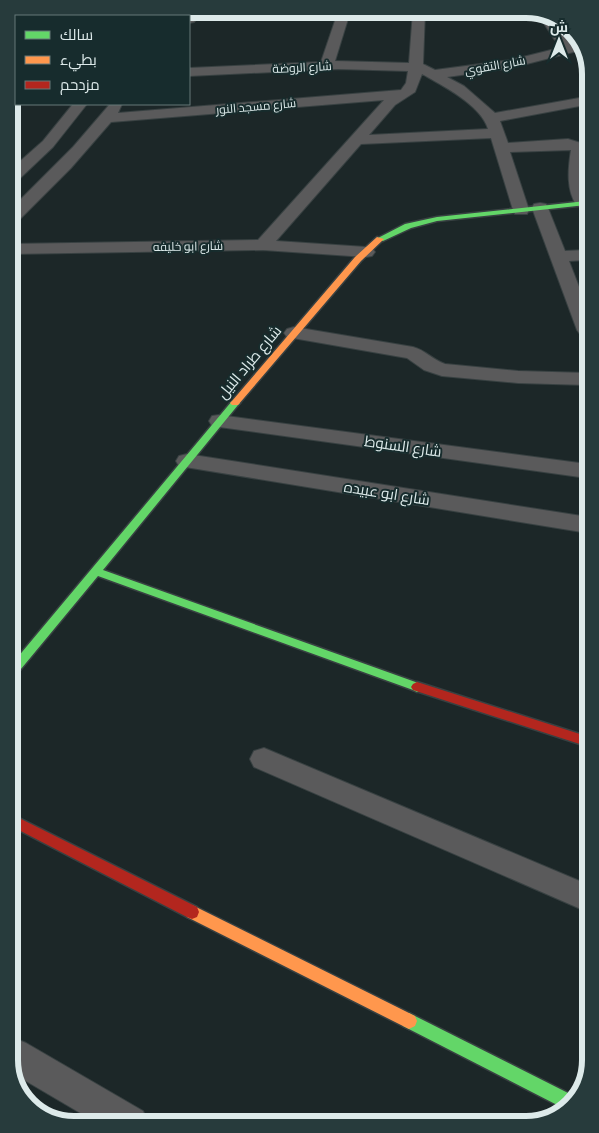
<svg xmlns="http://www.w3.org/2000/svg" width="599" height="1133" viewBox="0 0 599 1133" font-family="'Titillium Web',Cairo,sans-serif">
<style>
.lines{fill:none;stroke-linecap:round;stroke-linejoin:round}
.street-casing{stroke:#384142;stroke-width:2}
.fast-casing{stroke:#384142;stroke-width:3}
.slow-casing{stroke:#384142;stroke-width:3}
.jam-casing{stroke:#384142;stroke-width:3}
.street{fill:#5a5a5b;fill-rule:evenodd}
.fast{fill:#63d668;fill-rule:evenodd}
.slow{fill:#ff974d;fill-rule:evenodd}
.jam{fill:#b3261e;fill-rule:evenodd}
.labels{text-anchor:middle;dominant-baseline:central;stroke-width:4;stroke-linejoin:round;paint-order:stroke}
.far-street-label{font-size:12px;fill:#ddeaea;stroke:#172c2d}
.street-label{font-size:15px;fill:#ddeaea;stroke:#172c2d}
.rim{fill:none;stroke:#ddeaea;stroke-width:6}
</style>
<rect width="100%" height="100%" fill="#1c2728"/>
<g class="lines">
<g class="street-casing">
<path id="street" d="M162,9H175L169,16H156Z
M192,9H205L194,22L189,23V16H185Z
M339,9H351L335,61L409,63L413,11L414,9H424L425,11L423,64L435,70L511,60L563,47L554,39L538,14L539,12L552,17L564,33L575,44L580,43L585,49L511,68L447,77L464,86L495,113L585,97V105L500,121L508,143L568,139L584,144L586,207L577,206C566,190 568,169 571,150L510,152L529,210L527,214H515L513,210L491,138L361,144L276,241L366,247L372,248L375,252L372,256L366,257L263,250L10,254V244L258,240L384,100L111,122L71,168L16,223L10,224V210L73,147L110,104H122L118,113L401,90L406,83L408,71L338,69L189,76V68L321,62ZM422,74C443,86 481,105 488,129L369,135L395,105L415,92Z
M73,104H87L53,147L15,183L9,185V171L43,141Z
M540,203L546,204L548,208L565,251L586,250V260L569,261L586,305L587,336L580,334L577,330L532,208L534,204Z
M294,327L413,347C425,350 433,360 445,364L518,371L587,373V385L518,383L442,376L424,370L407,358L287,337L284,333L287,329Z
M219,415L587,464V478L212,426L209,421L212,416Z
M187,454L588,517V533L179,466L176,461L179,456Z
M264,748L589,885L590,913L254,767L250,759L254,751Z
M14,1038L26,1043L143,1111L148,1123L99,1124L14,1074Z"/>
</g>
<g class="fast-casing">
<path id="fast" d="M586,201V205L437,221L411,228L383,241L376,239L405,224L437,217Z
M235,400L240,403L238,405L103,570L421,684L423,687L421,690L417,692L413,690L98,576L16,675L12,677V664L232,401Z
M409,1013L576,1097V1098L563,1108L403,1026L401,1021L403,1016Z"/>
</g>
<g class="slow-casing">
<path id="slow" d="M377,237L384,239L361,261L238,405H232L230,403L232,401L355,257Z
M192,905L415,1016L417,1021L415,1026L409,1029L403,1026L187,917L185,912L187,907Z"/>
</g>
<g class="jam-casing">
<path id="jam" d="M417,682L589,737V747L413,690L411,687L413,684Z
M13,815L197,907L199,912L197,917L192,919L187,917L13,827Z"/>
</g>
<use href="#street" class="street"/>
<use href="#fast" class="fast"/>
<use href="#slow" class="slow"/>
<use href="#jam" class="jam"/>
</g>
<g class="labels">
<g class="far-street-label">
<text transform="translate(495 65) rotate(-10)">شارع التقوي</text>
<text transform="translate(302 67) rotate(-3)">شارع الروضة</text>
<text transform="translate(256 106) rotate(-5)">شارع مسجد النور</text>
<text transform="translate(188 246) rotate(-1)">شارع ابو خليفه</text>
</g>
<g class="street-label">
<text transform="translate(249 362) rotate(-50)">شارع طراد النيل</text>
<text transform="translate(403 446) rotate(8)">شارع السنوط</text>
<text transform="translate(387 493) rotate(9)">شارع ابو عبيده</text>
</g>
</g>
<path d="M0 0H599V1133H0ZM74 18H526A56 56 0 0 1 582 74V1060A56 56 0 0 1 526 1116H74A56 56 0 0 1 18 1060V74A56 56 0 0 1 74 18Z" fill="#273b3c" fill-rule="evenodd"/>
<path class="rim" d="M74 18H526A56 56 0 0 1 582 74V1060A56 56 0 0 1 526 1116H74A56 56 0 0 1 18 1060V74A56 56 0 0 1 74 18Z"/>
<rect x="15" y="15" width="175" height="90" fill="#172c2d" stroke="#667879"/>
<rect x="25" y="31" width="25" height="8" fill="#63d668" stroke="#667879"/>
<text x="60" y="40" font-size="15" fill="#ddeaea">سالك</text>
<rect x="25" y="56" width="25" height="8" fill="#ff974d" stroke="#667879"/>
<text x="60" y="65" font-size="15" fill="#ddeaea">بطيء</text>
<rect x="25" y="81" width="25" height="8" fill="#b3261e" stroke="#667879"/>
<text x="60" y="90" font-size="15" fill="#ddeaea">مزدحم</text>
<g transform="translate(559 40)" stroke="#172c2d" stroke-width="4" paint-order="stroke">
<path d="M0-4L9 19L0 12L-9 19Z" fill="#ddeaea"/>
<text y="-8" font-size="14" font-weight="bold" text-anchor="middle" fill="#ddeaea">ش</text>
</g>
</svg>
